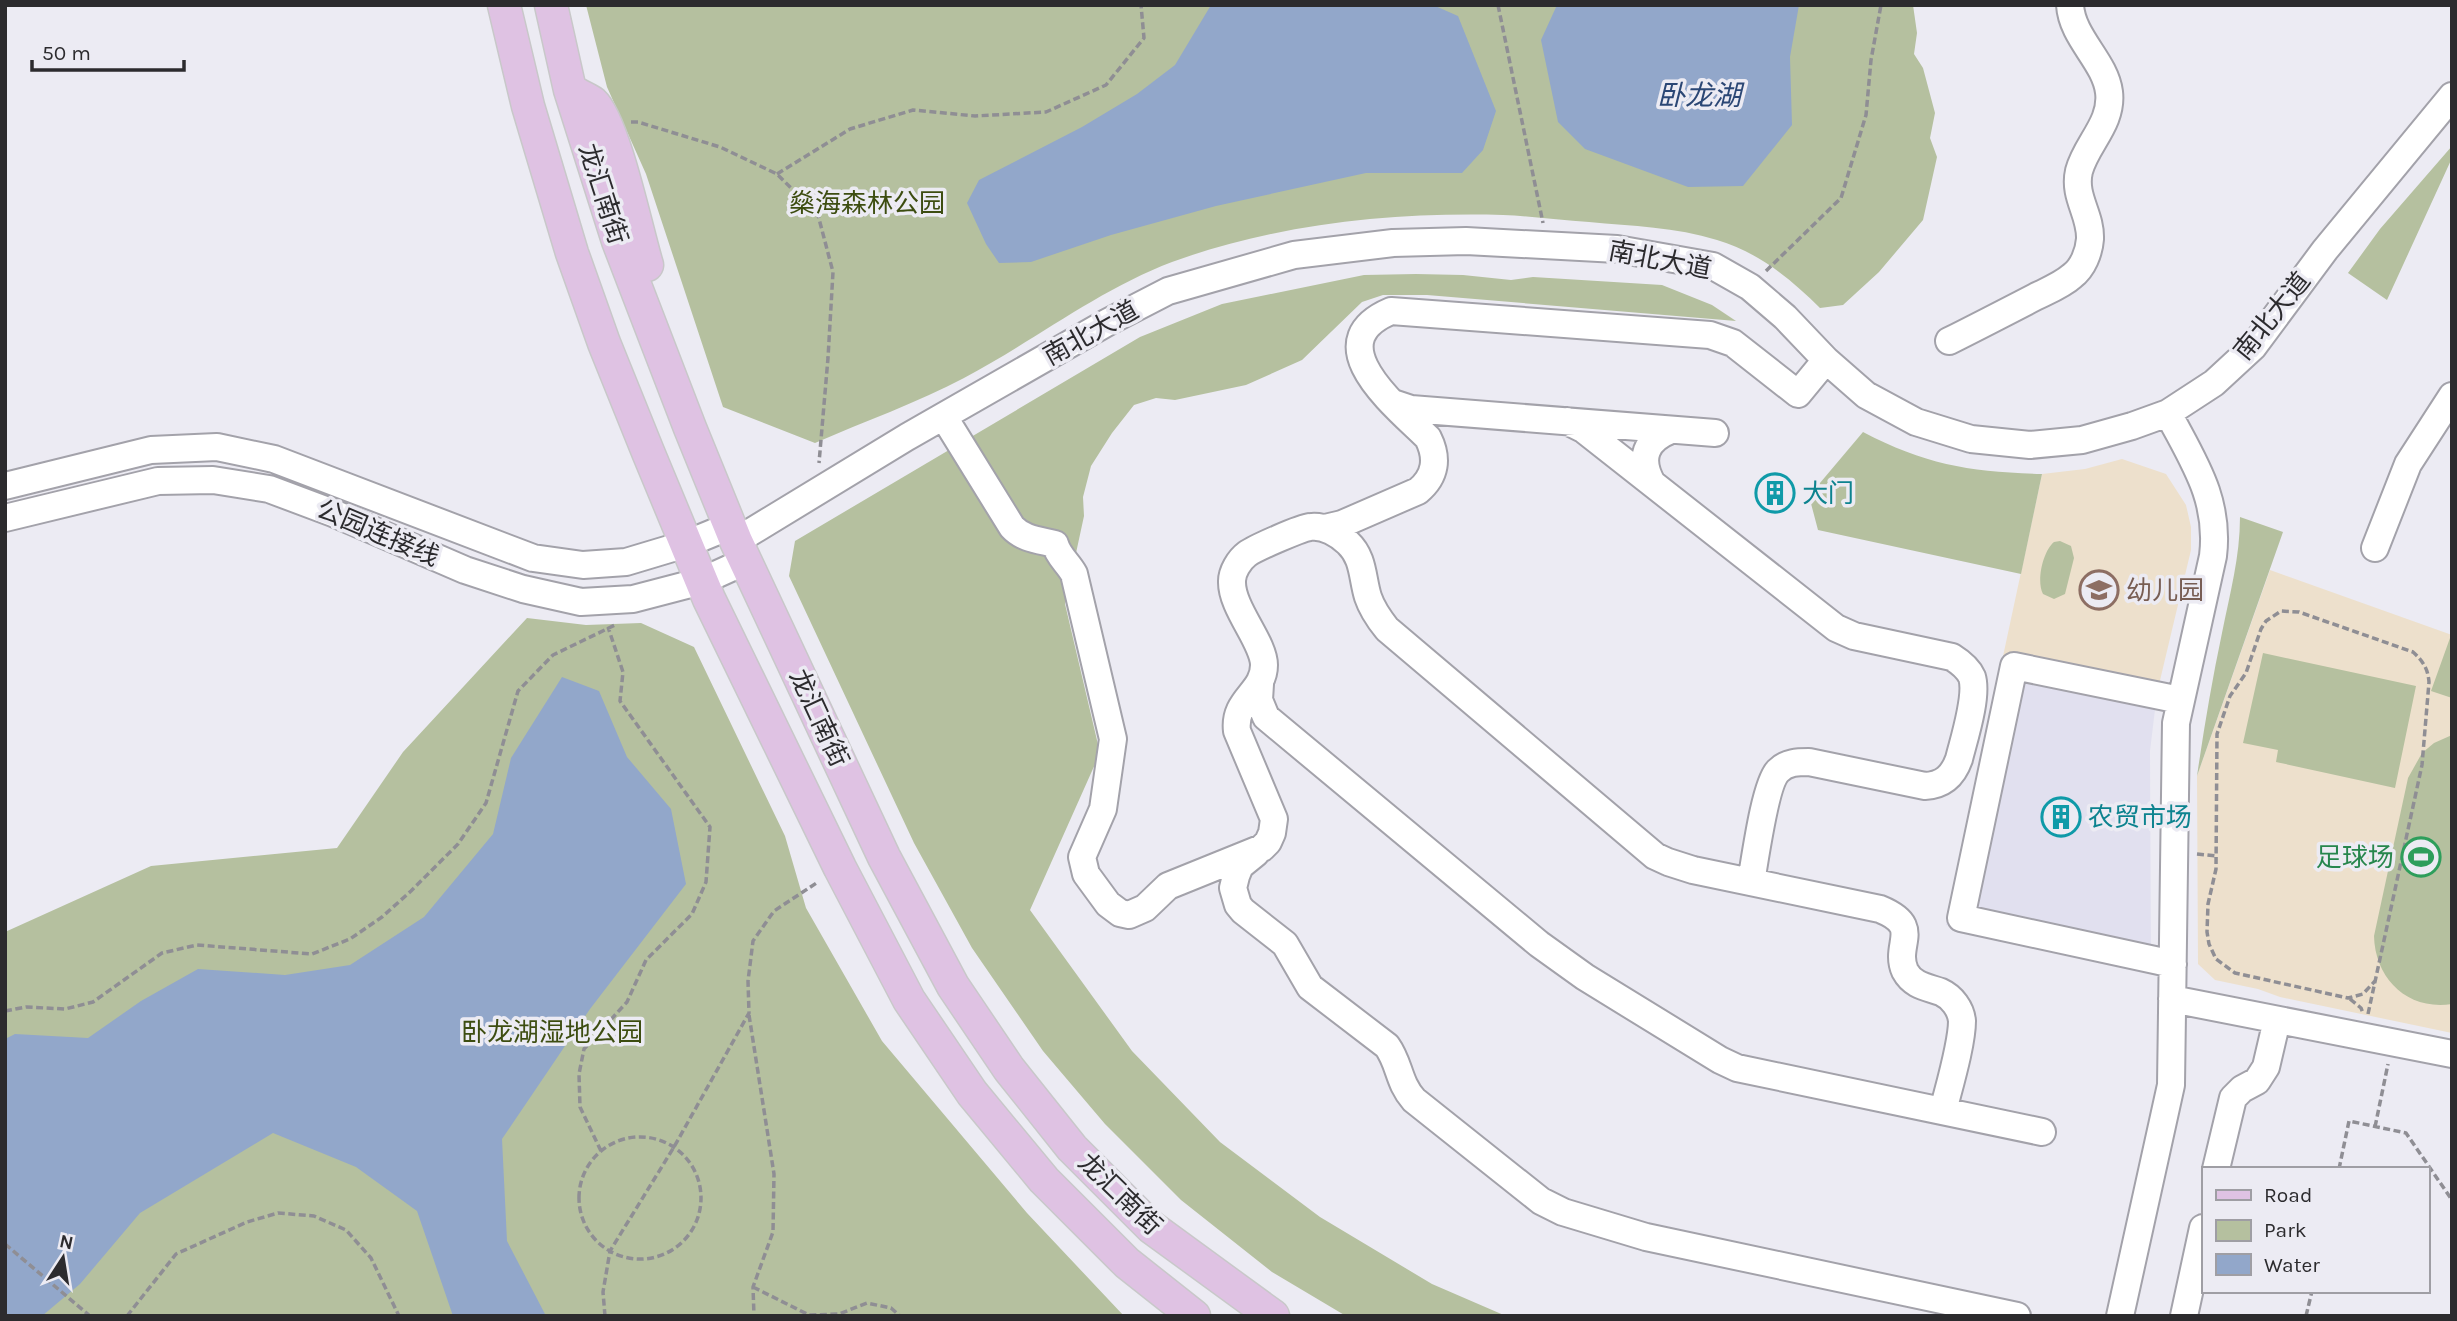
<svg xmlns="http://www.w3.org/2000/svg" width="2457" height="1321" viewBox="0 0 2457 1321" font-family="Karla,'Noto Sans SC',sans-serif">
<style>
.built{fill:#e1e0ef}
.education{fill:#ede0cc}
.green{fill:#b5c09f}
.water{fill:#92a7ca}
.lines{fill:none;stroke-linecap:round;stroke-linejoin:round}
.minor-casing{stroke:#a3a2aa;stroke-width:30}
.major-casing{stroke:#c8c8c9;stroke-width:35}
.path{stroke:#8f8e94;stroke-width:3.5;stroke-dasharray:7 3.5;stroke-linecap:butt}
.minor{stroke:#fff;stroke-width:26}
.major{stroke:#dfc2e3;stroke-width:32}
.labels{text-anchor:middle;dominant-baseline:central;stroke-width:7;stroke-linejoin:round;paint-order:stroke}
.street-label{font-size:26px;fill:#2c2b2e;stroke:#ecebf3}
.park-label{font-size:26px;fill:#3d4d11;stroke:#ecebf3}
.culture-label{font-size:26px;fill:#0d838f;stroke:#ecebf3;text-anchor:start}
.education-label{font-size:26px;fill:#785e54;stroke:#ecebf3;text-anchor:start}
.leisure-label{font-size:26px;fill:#27864d;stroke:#ecebf3;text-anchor:end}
.water-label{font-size:28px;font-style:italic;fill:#2b4775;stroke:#ecebf3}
</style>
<rect width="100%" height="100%" fill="#ecebf3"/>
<path class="built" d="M2002,661L2157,693L2150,751L2151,969L1946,925Z"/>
<path class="education" d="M2122,459L2166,474L2186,505L2191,527V550L2157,693L2002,661L2042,474L2085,469Z
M2270,570L2452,635V1033L2280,997L2258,989L2215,980L2198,964L2197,776Z"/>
<path class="green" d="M586,5H1913L1917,33L1914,54L1923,68L1935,113L1930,138L1937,157L1923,220L1879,272L1843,305L1820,308C1791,279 1758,252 1717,240C1676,227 1632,226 1589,222C1560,220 1531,216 1503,215C1392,212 1276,224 1172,262C1098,290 1034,341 964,378C919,402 863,422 815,443L723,407L646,174L607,87Z
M2452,146V158L2387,300L2348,273L2380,229Z
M1416,274L1463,275L1511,280L1533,277L1662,285L1712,305L1736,321L1427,295H1383L1362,302L1302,360L1246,385L1175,400L1156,398L1134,405L1112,433L1091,466L1083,497L1084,516L1065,604L1100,753L1030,910L1132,1051L1220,1142L1320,1217L1432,1284L1506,1316H1346L1272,1272L1181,1200L1105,1124L1043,1051L972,948L914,843L789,576L795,541L1140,337L1222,304L1364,275Z
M1863,432C1926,465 1971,472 2042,474L2021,574L1818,530L1809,496Z
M2240,517L2283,532L2197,776C2204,728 2212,680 2222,633C2230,593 2240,557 2240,517Z
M2060,541L2071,546L2074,558L2065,594L2054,599L2043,594C2036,581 2043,551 2054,542Z
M527,618L586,625L641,623L694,647L785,836L806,908L882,1041L1027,1213L1124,1316H5V932L151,866L337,848L403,752Z
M2450,638L2452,639V698L2431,691Z
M2263,653L2416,686L2395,788L2276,762L2278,750L2243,743Z
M2452,735V1004C2408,1011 2375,979 2374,936L2408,778L2422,753L2434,743Z"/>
<path class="water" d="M1211,5H1433L1458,16L1496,111L1483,150L1462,173H1366L1216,206L1111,235L1031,262L999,263L986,244L967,203L979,180L1082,127L1137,94L1175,65Z
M1557,5H1799L1790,57L1792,125L1743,186L1688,187L1585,149L1558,122L1541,40Z
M562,677L599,691L627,757L671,809L686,884L590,1009L502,1139L507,1241L546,1316H453L417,1211L356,1167L273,1133L140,1213L80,1284L42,1316H5V1039L15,1034L88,1038L141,1001L198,969L285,975L350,965L424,917L493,834L511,758Z"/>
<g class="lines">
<g class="minor-casing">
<path id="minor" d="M1949,341C1977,327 2006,312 2035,297C2047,291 2062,285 2072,276C2083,268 2089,252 2090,239C2091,214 2073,197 2079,171C2086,144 2113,123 2109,92C2105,61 2072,38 2070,5
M1393,403L1411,409L1715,433
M944,417L1012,527C1023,539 1039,540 1055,544C1058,556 1068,563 1074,574L1113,739L1103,809L1082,857L1086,874L1108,904L1120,913L1129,915L1145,908L1168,886L1262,848L1268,842L1272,833L1274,819L1237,731C1233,699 1264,693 1264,665C1264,642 1231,608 1232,581C1232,572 1239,560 1247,554C1255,548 1301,528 1310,527C1324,525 1339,534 1348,543C1364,558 1362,578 1368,597C1372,609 1379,619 1387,629L1655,856L1668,862L1693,870L1880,909C1924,927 1893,944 1905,971C1913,986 1927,987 1941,992C1952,997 1961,1009 1962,1021C1962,1044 1949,1087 1943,1111
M1567,421L1583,429L1836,628L1854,636L1952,657C1960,662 1968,668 1972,677C1978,696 1964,739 1959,759C1953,776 1943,785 1925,786L1809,762C1798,762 1787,762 1778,771C1765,784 1755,860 1751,882
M1652,483C1638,458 1646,440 1671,430
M5,486L151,450L217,447L274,459L533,558L583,565L626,562L686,544L730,526
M5,518L158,481L213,480L269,489L333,513L465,570L523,589L581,602L633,599L702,581L746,561
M1325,528L1342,524L1418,491C1436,476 1438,458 1428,438C1397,407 1315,343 1391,311L1710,335L1733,343L1798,394L1826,360
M736,541L907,437L1108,322L1168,291L1294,255L1393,243L1466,241L1617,249L1713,266L1750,287L1785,317L1826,360L1866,395L1916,422L1971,439L2030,445L2082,440L2132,426L2168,413L2214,383L2253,347L2325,250L2452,96
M2375,548L2408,464L2452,396
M1260,684L1259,700L1266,717L1539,944L1585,977L1720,1060L1737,1068L2042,1132
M1256,853L1240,866L1236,876L1233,888L1238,905L1243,911L1285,944L1310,987L1387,1046C1400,1064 1398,1082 1414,1100L1541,1201L1563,1212L1646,1237L2017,1316
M2173,964L1961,918L2014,666L2180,700
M2172,999L2452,1054
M2216,1169L2233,1098L2242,1089L2257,1081L2266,1067L2277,1020
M2120,1316L2171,1085L2176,723L2213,556C2220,499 2193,461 2168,413
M2184,1316L2203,1228"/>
</g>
<g class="major-casing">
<path id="major" d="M504,5L528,106L572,253L604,343L648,452L709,599L840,868L909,1000L972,1093L1044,1180L1127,1263L1194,1316
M551,5L570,90L618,241L690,428L736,541L884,857L953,986L1009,1069L1072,1148L1151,1227L1273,1316
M574,92C579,96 588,99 593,103C614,122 637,233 647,265"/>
</g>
<path class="path" d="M1498,5L1543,223
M631,122H638L720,147L777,174L818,215L833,272L828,358L819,463
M777,174L850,129L913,110L975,116L1046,112L1106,85L1144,38L1141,5
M1766,271L1841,198L1866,115L1871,60L1881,5
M2197,854L2216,856
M2350,999L2361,1008L2363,1013
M5,1011L26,1007L65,1009L93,1002L162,953L197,945L312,954L350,939L382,917L411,891L458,844L486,803L518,691L553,655L615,625
M2368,1014L2422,765L2429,682C2428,669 2423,661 2413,652L2299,612L2281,611L2266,621L2261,629L2246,673L2230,696L2217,734L2216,869L2208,904L2207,932L2209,944L2216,959L2235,973L2348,998L2363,994L2375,981
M749,1015L774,1174L773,1232L753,1287L754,1316
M2375,1127L2388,1064
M579 1198a61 61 0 1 1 122 0a61 61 0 1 1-122 0Z
M601,1151L580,1107L579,1074L584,1049L627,1002L646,960L692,914L706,882L710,827L620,701L623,672L608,627
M2339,1169L2349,1121L2406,1133L2452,1200
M5,1244L90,1316
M753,1287L809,1315L839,1314L867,1303L891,1308L900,1316
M127,1316L176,1254L247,1222L278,1213L314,1216L346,1230L371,1258L399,1316
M605,1316L603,1292L610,1251L674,1147L749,1013L748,981L753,941L774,911L818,882
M2306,1316L2312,1291"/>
<use href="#minor" class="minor"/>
<use href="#major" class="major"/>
</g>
<defs>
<g id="building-ring" transform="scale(2.0125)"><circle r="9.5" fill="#ecebf3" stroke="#0f9aa8" stroke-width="1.5"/><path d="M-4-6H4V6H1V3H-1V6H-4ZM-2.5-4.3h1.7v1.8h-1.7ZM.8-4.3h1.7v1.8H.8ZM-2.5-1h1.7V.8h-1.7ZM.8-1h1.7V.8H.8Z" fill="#0f9aa8"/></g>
<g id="school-ring" transform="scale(2.0125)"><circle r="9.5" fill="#ecebf3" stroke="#8d6e63" stroke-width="1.5"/><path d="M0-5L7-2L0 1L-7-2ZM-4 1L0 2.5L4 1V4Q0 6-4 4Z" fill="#8d6e63"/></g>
<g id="stadium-ring" transform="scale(2.0125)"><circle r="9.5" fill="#ecebf3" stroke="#2e9e5b" stroke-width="1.5"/><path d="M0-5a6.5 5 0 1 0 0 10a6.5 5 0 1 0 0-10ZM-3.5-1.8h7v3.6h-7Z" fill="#2e9e5b"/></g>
</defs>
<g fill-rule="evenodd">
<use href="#building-ring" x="1775" y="493"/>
<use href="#school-ring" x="2099" y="590"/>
<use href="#building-ring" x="2061" y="817"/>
<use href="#stadium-ring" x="2421" y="857"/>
</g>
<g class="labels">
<g class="street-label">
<text transform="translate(603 194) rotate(72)">龙汇南街</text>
<text transform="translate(1660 260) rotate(11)">南北大道</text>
<text transform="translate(2272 316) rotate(-51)">南北大道</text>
<text transform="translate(1091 333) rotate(-29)">南北大道</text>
<text transform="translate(378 533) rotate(23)">公园连接线</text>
<text transform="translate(819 718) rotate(65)">龙汇南街</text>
<text transform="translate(1120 1194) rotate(44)">龙汇南街</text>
</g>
<g class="park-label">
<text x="867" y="203">燊海森林公园</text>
<text x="552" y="1032">卧龙湖湿地公园</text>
</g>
<g class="culture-label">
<text x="1802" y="493">大门</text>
<text x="2088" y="817">农贸市场</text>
</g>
<g class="education-label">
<text x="2126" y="590">幼儿园</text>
</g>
<g class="leisure-label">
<text x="2394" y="857">足球场</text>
</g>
<g class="water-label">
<text x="1699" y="95">卧龙湖</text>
</g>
</g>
<rect width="2457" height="1321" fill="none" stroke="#2c2b2e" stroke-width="14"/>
<rect x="2202" y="1167" width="228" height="126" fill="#ecebf3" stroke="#9f9ea4" stroke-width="2"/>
<rect x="2216" y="1190" width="35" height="10" fill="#dfc2e3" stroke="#9f9ea4" stroke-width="2"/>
<text x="2264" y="1202" font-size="21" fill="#2c2b2e">Road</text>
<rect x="2216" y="1220" width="35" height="21" fill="#b5c09f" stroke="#9f9ea4" stroke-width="2"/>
<text x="2264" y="1237" font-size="21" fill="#2c2b2e">Park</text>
<rect x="2216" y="1254" width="35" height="21" fill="#92a7ca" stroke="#9f9ea4" stroke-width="2"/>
<text x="2264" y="1272" font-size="21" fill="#2c2b2e">Water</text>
<g transform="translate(63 1258) rotate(12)" stroke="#ecebf3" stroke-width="5" paint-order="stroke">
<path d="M0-5L12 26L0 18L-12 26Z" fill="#2c2b2e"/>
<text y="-10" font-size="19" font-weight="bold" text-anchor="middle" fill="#2c2b2e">N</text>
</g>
<path d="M32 60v10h152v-10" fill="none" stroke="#2c2b2e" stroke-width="3.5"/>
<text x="42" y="60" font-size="21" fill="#2c2b2e" stroke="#ecebf3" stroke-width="5" paint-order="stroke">50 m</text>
</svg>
